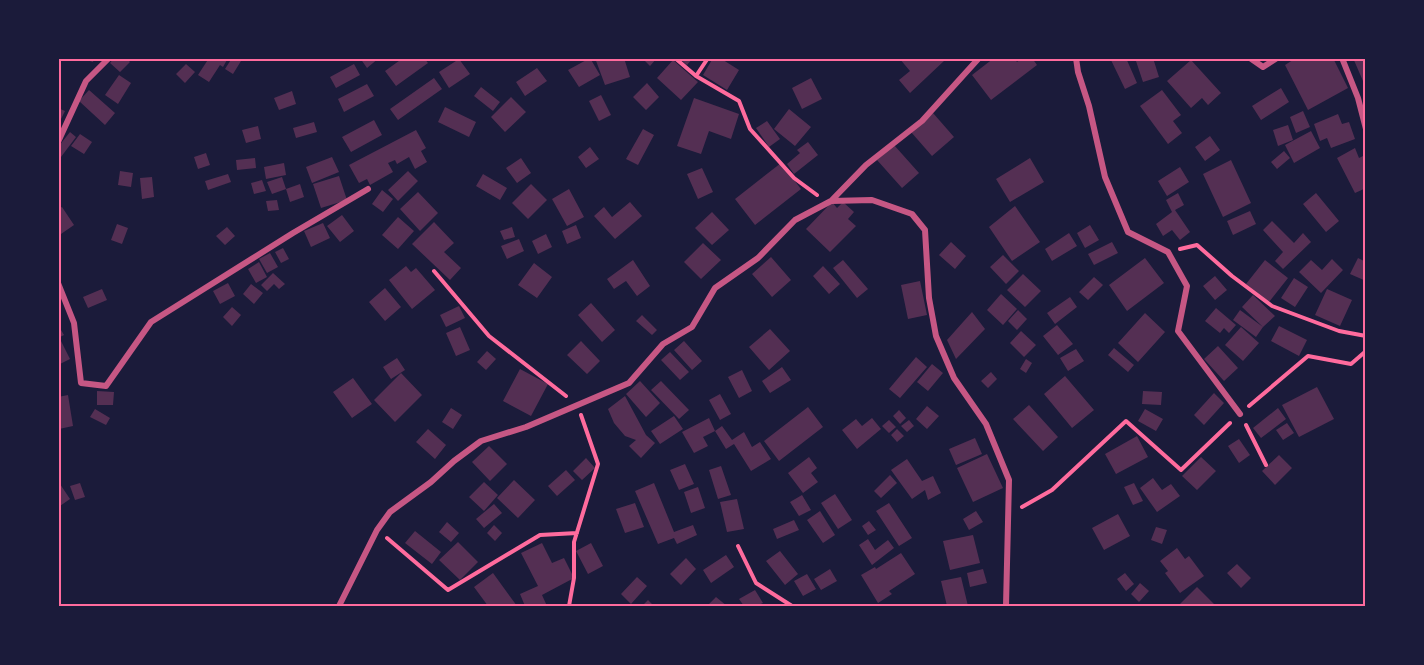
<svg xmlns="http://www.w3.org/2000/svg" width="1424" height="665" viewBox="0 0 1424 665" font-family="Poppins,sans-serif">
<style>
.building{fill:#542f53}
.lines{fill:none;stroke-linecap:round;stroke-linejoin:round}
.path{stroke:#ff6b9d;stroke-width:4}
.minor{stroke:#c65784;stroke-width:6}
.neatline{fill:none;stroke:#ff6b9d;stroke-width:2}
</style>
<rect width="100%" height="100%" fill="#1b1b3a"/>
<path class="building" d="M80,58H94L93,62Z
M114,58H126L130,62L120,72L110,63Z
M209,58H228L223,67L220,65L209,82L198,75Z
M232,58L241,61L233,74L225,69Z
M360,58H379L367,68Z
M403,58H424L428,63L396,86L385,71Z
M590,58L600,75L579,87L568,70Z
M595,58H624L630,77L605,85Z
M642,58H657L650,66Z
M679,58H693L687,65Z
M713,58H720L739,70L727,90L703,75Z
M899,58H944L945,60L910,93L899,80L910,71Z
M994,58H1014L1017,62L1022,58H1032L1037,65L991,100L972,75Z
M1110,58H1126L1137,83L1125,89Z
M1135,58H1153L1159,77L1143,82Z
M1296,58H1333L1348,88L1308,110L1285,65Z
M1353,58H1366V79L1363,81Z
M459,59L470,74L449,88L439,72Z
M673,60L698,82L681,100L657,78Z
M1191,60L1221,93L1208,105L1202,98L1191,108L1167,81Z
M186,64L195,72L185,83L176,74Z
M354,64L360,75L336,88L330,77Z
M537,68L547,81L525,96L516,82Z
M119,75L131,83L118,104L105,95Z
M434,78L442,89L398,120L390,109Z
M811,78L822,99L802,109L792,88Z
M647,83L659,97L646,110L633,97Z
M367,84L374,96L344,112L338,99Z
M481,87L500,102L493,111L474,96Z
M1281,88L1289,102L1261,120L1252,106Z
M89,90L115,113L105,125L79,101Z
M1162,90L1181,115L1173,121L1182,133L1168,144L1140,106Z
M292,91L296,104L279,110L274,98Z
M601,95L611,115L599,121L589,101Z
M511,97L526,112L505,132L491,117Z
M694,98L739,114L731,139L709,131L701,154L677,146Z
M445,107L476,122L469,137L438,122Z
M58,108L65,111L58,125Z
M789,109L811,127L795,146L774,129Z
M1303,111L1310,127L1296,133L1290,117Z
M933,113L954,137L932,156L911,132Z
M1338,114L1342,124L1349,122L1355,139L1331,148L1327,138L1320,141L1314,124Z
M374,120L382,135L351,152L342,137Z
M767,121L780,139L769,147L756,128Z
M314,122L317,132L296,138L293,128Z
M1288,125L1293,140L1278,146L1273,130Z
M258,126L261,139L246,143L242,130Z
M643,129L654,135L638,165L626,159Z
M416,130L426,148L421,151L427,162L415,169L409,157L397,164L395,160L388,163L393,172L370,185L367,179L359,183L349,165Z
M1311,131L1320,148L1294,163L1285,145Z
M70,132L76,137L61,157L58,156V147Z
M80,134L92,142L84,154L71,146Z
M1210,136L1220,150L1205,161L1195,147Z
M808,142L818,155L794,174L787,164L800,153L797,150Z
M894,145L919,173L902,188L877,160Z
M590,147L599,159L586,168L578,157Z
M1355,148L1359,158L1365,155L1366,156V188L1355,193L1337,158Z
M1284,151L1290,158L1277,169L1271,162Z
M206,153L210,165L198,169L194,157Z
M332,157L339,172L312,183L306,167Z
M255,158L256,168L237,170L236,160Z
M521,158L531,173L517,183L506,168Z
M1030,158L1044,182L1010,202L996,179Z
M1231,160L1251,203L1223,217L1203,174Z
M284,163L286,175L266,179L264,167Z
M781,163L801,189L755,225L735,199Z
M1180,167L1189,182L1167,196L1158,181Z
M702,168L713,192L698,199L687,174Z
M120,171L133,173L131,187L118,185Z
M408,171L418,181L398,201L388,190Z
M228,174L231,182L208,190L205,181Z
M483,174L507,188L500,200L476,186Z
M339,176L347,200L321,208L313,184Z
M152,177L154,197L142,199L140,178Z
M282,177L286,189L272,194L267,182Z
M262,180L266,191L254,194L251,183Z
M300,184L304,197L290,202L286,189Z
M531,184L547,200L528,219L512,203Z
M569,189L584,217L567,226L552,199Z
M382,190L393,199L383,212L372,204Z
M418,192L438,213L420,231L400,209Z
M1178,193L1184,205L1175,210L1190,232L1180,240L1172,230L1163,236L1156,224L1172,212L1166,200Z
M1316,193L1339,221L1326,232L1303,204Z
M277,200L279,210L268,211L266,201Z
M630,202L642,216L615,239L594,216L604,207L612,217Z
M832,202L837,208L843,202L854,212L848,219L856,226L830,252L806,229Z
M1015,206L1040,242L1012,261L989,227Z
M62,207L74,225L61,234L58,230V209Z
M1250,211L1256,224L1233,235L1227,221Z
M712,212L729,230L712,245L695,228Z
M342,215L354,231L340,242L327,226Z
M398,217L414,231L398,249L382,235Z
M1272,221L1294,243L1303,233L1311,242L1283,269L1275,261L1283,252L1263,230Z
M434,222L454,243L444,252L461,268L450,280L412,244Z
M323,223L330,238L311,247L304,231Z
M117,224L128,228L122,244L111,240Z
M576,225L581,238L567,244L562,231Z
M1090,225L1099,240L1085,248L1077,233Z
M227,227L235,236L225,245L216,236Z
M512,227L515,237L504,240L500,231Z
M1069,233L1077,246L1052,261L1045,249Z
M546,234L552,247L538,254L532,241Z
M519,239L524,251L507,259L501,246Z
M951,242L966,256L955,269L939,255Z
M1112,242L1118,253L1094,265L1088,254Z
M703,243L721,260L701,279L684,262Z
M283,248L289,259L281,263L275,252Z
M270,253L278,267L267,273L259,259Z
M1003,255L1019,271L1006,284L990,267Z
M771,257L791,280L772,297L752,274Z
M1145,258L1164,283L1127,311L1109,285Z
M1358,258L1366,262V281L1350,274Z
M1332,259L1343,270L1321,293L1299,272L1311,260L1322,270Z
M633,260L650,286L637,296L626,281L614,289L607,279Z
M843,260L868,289L857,298L833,268Z
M1265,260L1288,278L1269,302L1246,284Z
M259,262L267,277L256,283L248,269Z
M534,263L552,277L537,298L518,285Z
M406,266L411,272L416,268L435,290L412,309L389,280Z
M823,266L840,284L829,294L813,276Z
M273,273L285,284L279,289L274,284L267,291L261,285Z
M1023,274L1041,291L1025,307L1007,290Z
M1215,276L1227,290L1215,300L1203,286Z
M1094,277L1103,285L1088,300L1079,292Z
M1294,278L1308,287L1295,307L1281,298Z
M920,281L927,315L908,319L901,285Z
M228,283L235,296L220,304L213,291Z
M251,284L263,293L254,304L243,294Z
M385,288L401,307L385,321L369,302Z
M102,289L107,300L88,308L83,297Z
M1327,289L1352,300L1340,326L1315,315Z
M1001,294L1017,309L1003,325L987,310Z
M1253,295L1275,316L1263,327L1242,307Z
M1070,297L1077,307L1055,324L1047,313Z
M591,303L615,330L602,342L578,315Z
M459,306L465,318L446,327L440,315Z
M232,307L241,315L232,326L223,317Z
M1216,308L1236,325L1229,333L1224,328L1220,333L1205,321Z
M1018,310L1027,319L1017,330L1008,321Z
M1240,310L1263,327L1256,337L1233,320Z
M972,312L985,329L956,359L947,340Z
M1145,313L1165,332L1138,362L1118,343Z
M642,315L657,330L652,335L636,321Z
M58,325L64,335L58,338Z
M1057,325L1073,344L1058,355L1043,336Z
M1279,326L1307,340L1299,356L1271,341Z
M460,327L470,350L456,356L446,333Z
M1241,327L1259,343L1243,361L1225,345Z
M770,329L790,351L769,370L749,347Z
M1021,331L1036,345L1024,357L1010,343Z
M61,341L70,359L58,365V342Z
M581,341L600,361L587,374L567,355Z
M684,341L702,361L692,370L674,350Z
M1218,346L1238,368L1224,381L1204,359Z
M1114,348L1134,365L1128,372L1108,355Z
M1076,349L1084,361L1068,371L1060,358Z
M487,351L496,359L486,370L477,362Z
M670,352L689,372L680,380L661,360Z
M916,357L927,367L900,398L889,389Z
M397,358L405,370L391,379L383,367Z
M1026,359L1032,363L1026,373L1020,369Z
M932,364L943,373L928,391L917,382Z
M782,367L791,380L770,393L762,381Z
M520,369L548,384L531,416L503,401Z
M742,370L752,391L739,398L728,377Z
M991,372L997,379L988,388L981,381Z
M401,373L422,395L395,422L374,400Z
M1065,376L1094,410L1072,428L1044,394Z
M353,378L372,404L352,418L333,392Z
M640,381L660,403L646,417L626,394Z
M661,381L689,410L679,419L651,390Z
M1317,387L1334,419L1299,437L1282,405Z
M97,391L114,392L113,405H97Z
M1143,391L1162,392L1161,405L1142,404Z
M1214,393L1224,403L1204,425L1194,415Z
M720,394L731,414L720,420L709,400Z
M68,395L73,426L59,429L58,397Z
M625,396L646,435L655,443L641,458L629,446L636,440L625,436L614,423L608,409Z
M1029,405L1058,437L1043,451L1013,419Z
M927,406L939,416L927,429L916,419Z
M808,407L823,427L779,461L764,441Z
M451,408L462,415L453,429L442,422Z
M1278,408L1286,419L1261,438L1253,428Z
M95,409L110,418L106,425L90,417Z
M1145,409L1163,419L1156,431L1138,421Z
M899,410L906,418L900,424L893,416Z
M674,416L683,429L660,444L651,431Z
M709,418L715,431L703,437L708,446L694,453L682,432Z
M872,418L881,429L857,449L842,430L856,419L862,426Z
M889,420L896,427L889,433L882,426Z
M909,420L914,426L907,432L901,426Z
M1287,423L1294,433L1283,440L1276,430Z
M722,426L732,440L744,432L752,447L760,442L771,459L751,471L734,444L726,449L715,431Z
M428,429L446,445L435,459L416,442Z
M897,429L904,436L897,442L891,435Z
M1137,436L1148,457L1116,474L1105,454Z
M975,438L982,454L956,465L949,449Z
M1239,439L1250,455L1239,463L1228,446Z
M489,446L507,464L490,481L472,462Z
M987,454L1003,488L973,502L957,468Z
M1279,455L1292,468L1275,485L1262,471Z
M809,457L817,468L811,473L818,482L803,493L788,473Z
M1201,457L1216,471L1197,490L1182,476Z
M586,458L595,468L582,480L573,471Z
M907,459L922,481L933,476L941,493L928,500L925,490L912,499L891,470Z
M685,464L694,484L679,490L670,470Z
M721,466L731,495L718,499L709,470Z
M566,470L575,480L557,496L548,486Z
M890,475L897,483L881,498L874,491Z
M1153,478L1162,490L1171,484L1180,496L1157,512L1140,488Z
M514,480L535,500L518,518L497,498Z
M58,481L70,499L60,506L58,504Z
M484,482L498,495L484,511L469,497Z
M80,483L85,497L75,500L70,486Z
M654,483L674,532L693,525L697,535L677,544L674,538L658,544L635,491Z
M1134,483L1143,501L1133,505L1124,487Z
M698,487L705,508L691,513L684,492Z
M835,494L852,520L838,529L821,503Z
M802,495L811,510L799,516L790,502Z
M737,499L744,529L727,532L720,502Z
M635,503L644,527L625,533L616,509Z
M889,503L912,538L899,546L876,511Z
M494,504L502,513L484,528L476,519Z
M820,511L835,535L823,543L807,520Z
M976,511L983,522L969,530L963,519Z
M1118,514L1130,536L1104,550L1092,528Z
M794,520L799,530L777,539L773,529Z
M869,521L876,530L868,535L862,526Z
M447,522L459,533L451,542L439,532Z
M494,525L502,533L495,541L487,533Z
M1156,527L1167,530L1162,544L1151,540Z
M415,531L441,552L432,564L405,543Z
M973,535L980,563L950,570L943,541Z
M868,539L875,550L888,540L894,548L872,565L859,545Z
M458,542L478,562L460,580L439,560Z
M542,543L552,563L564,558L574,578L542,595L547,606H525L520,594L538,586L521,553Z
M591,543L603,566L588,574L576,551Z
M1177,548L1185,559L1189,556L1204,576L1180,593L1165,573L1168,571L1160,561Z
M780,551L798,574L785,585L766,561Z
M901,553L915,574L889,591L892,594L878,603L861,575L875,567L876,569Z
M726,555L734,567L711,583L703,570Z
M686,558L696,569L681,585L670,574Z
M1237,564L1251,578L1241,588L1227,573Z
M830,569L837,581L821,590L814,579Z
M983,569L987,583L970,587L967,573Z
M493,573L517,606H488L474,587Z
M1125,573L1134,584L1126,591L1117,579Z
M807,574L816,589L803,596L794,581Z
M637,577L647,586L631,604L621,594Z
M961,577L968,606H947L941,581Z
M1140,583L1149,591L1139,602L1131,594Z
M1197,587L1215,605L1180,606L1179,605Z
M755,590L763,603L756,606H744L739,599Z
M716,597L727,606H707Z
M648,600L654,606H642Z"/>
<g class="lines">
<path class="path" d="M675,58L696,76L739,101L750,129L794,178L817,195
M696,76L708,58
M1180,249L1197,245L1232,276L1272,306L1339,331L1366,336
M434,271L489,336L566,396
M1249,406L1308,356L1351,364L1366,351
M1246,425L1266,465
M1022,507L1052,490L1126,421L1181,470L1230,423
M387,538L448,590L540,535L577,533
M738,546L756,583L792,606
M569,606L574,578V542L598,464L581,415"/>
<path class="minor" d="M1076,58L1078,72L1089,106L1105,177L1128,232L1168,252L1187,286L1178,331L1240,414
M1250,58L1263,67L1277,58
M1342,58L1358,98L1366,129
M58,142L86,81L109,58
M831,201L872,200L912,214L925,230L929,298L936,336L954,378L986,424L1009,480L1006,606
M58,283L74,323L81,383L106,386L151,322L293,233L368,189
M339,606L377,530L390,512L431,482L454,461L481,441L526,427L629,383L663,344L692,327L715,288L758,258L795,220L831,201L866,165L922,121L979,58"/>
</g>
<rect width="1424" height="665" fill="none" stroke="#1b1b3a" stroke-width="120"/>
<rect x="60" y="60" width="1304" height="545" class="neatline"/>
</svg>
